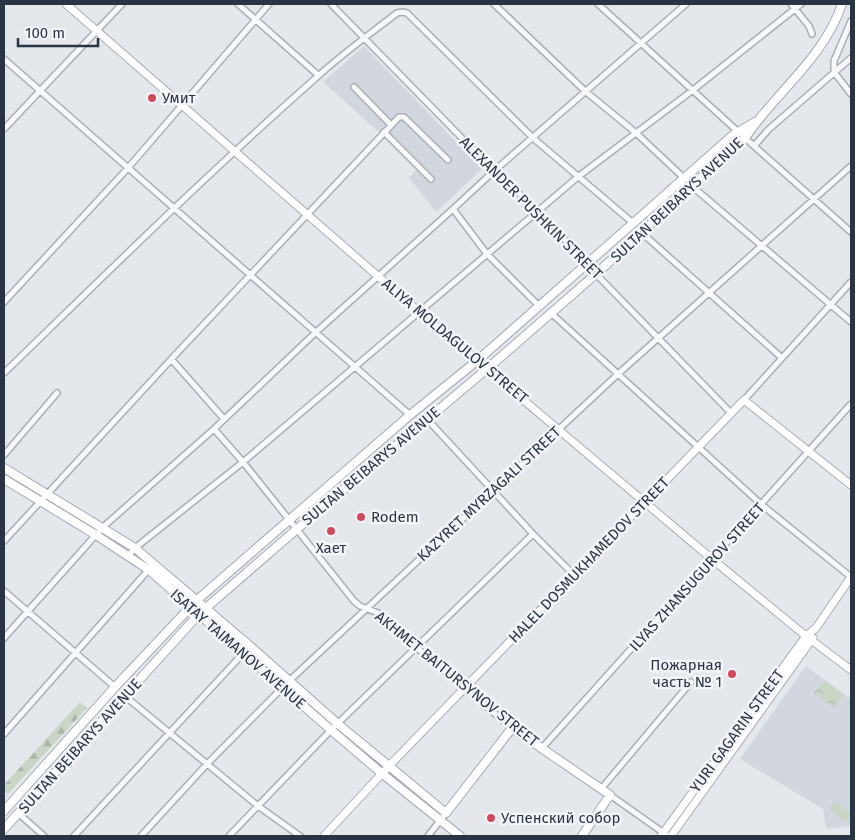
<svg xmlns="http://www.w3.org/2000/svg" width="855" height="840" viewBox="0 0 855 840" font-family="'Fira Sans',sans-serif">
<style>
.built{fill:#d2d6de}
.forest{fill:url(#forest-firs)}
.park{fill:url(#park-crowns)}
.pitch{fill:#c9d6c5}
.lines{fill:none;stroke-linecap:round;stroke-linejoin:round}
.street-casing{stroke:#a9aeb7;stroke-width:8}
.secondary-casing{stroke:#a9aeb7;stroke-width:9}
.primary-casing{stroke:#a3abb8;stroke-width:10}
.street{stroke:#f7f8fa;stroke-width:5}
.secondary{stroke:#fff;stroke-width:7}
.primary{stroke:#fff;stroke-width:8}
.poi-dot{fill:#d1495b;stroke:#f4f6f9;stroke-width:2}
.labels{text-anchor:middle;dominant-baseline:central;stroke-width:5;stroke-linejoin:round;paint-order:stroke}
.poi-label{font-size:15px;fill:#2b3445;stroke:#f4f6f9;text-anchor:start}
.street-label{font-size:15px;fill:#2b3445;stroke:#f4f6f9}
</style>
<defs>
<pattern id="forest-firs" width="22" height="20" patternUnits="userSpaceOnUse" patternTransform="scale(1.25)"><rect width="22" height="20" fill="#c9d6c5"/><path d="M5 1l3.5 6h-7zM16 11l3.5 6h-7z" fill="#adb8ab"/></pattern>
<pattern id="park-crowns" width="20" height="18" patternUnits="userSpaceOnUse" patternTransform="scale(1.25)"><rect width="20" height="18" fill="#c9d6c5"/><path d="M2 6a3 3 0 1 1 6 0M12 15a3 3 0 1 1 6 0" fill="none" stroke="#adb8ab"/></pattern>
</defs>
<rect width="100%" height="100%" fill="#e4e7ec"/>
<path class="built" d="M364,46L482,169L436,212L409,178L419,166L386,129L380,133L323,82Z
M806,666L851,699V826L826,829L823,809L740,759Z"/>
<path class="forest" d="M80,702L87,708L8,794L4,790V785Z"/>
<path class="park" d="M824,681L843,695L834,708L814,693Z"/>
<path class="pitch" d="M834,801L851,813L846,822L829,809Z"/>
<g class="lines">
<g class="street-casing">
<path id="street" d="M238,4L318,75
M331,4L494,171L539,211L596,274L731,413
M494,4L585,91L635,132L684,178
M598,4L745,138L851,232
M791,4L809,26L812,34
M851,21L834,61V72L851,94
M4,59L410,415
M354,87L391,125
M4,129L122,4
M384,132L431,179
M754,146L769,129L851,58
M693,187L851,322
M453,209L487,254L539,306
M642,233L782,358
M4,302L128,168L269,4
M551,313L762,505L851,577
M172,360L224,419
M4,373C107,273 209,172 317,77C342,54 370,34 397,13L402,12L407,13L533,138L633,223
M744,400L851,282
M427,419L533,534L574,575
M214,429L243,462L354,601L360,606L378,613L416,647L512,728
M4,455L57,393
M4,541L177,353L399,117H404L448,160
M128,556L135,548L243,462L579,176L693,90L801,4
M4,591L115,687
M4,638L102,528L214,429L315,333L453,209L494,171L686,4
M126,697L258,806L300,836
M4,734L151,567
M542,748L851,404
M601,789L691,682
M610,795L668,836
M18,813L44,836
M74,836L250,646
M141,836L207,764L289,681L618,374L851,166
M229,836L331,730L533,534
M428,836L446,813"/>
</g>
<g class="secondary-casing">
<path id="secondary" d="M66,4L419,312L712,559L806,636L851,670
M324,836L389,766L744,400L851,485
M661,836L806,636L816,628L851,577
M671,836L813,638"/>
</g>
<g class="primary-casing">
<path id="primary" d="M4,468L135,548L250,646L338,724L446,813L512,728L610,795L582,836
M4,479L96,535L149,570L331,730L379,771L460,836
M4,811L115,687L197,600L410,415L478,360L733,135L755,122
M4,829L199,614L297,529L488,368L596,274L745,138C776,92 824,58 842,4"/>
</g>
<use href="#street" class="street"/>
<use href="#secondary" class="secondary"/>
<use href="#primary" class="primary"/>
</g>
<g class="poi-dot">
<circle cx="152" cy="98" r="5"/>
<circle cx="361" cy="517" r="5"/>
<circle cx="331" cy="531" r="5"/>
<circle cx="732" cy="674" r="5"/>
<circle cx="491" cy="818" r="5"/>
</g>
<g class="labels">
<g class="poi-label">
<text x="162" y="98">Умит</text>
<text x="371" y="517">Rodem</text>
<text x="331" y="548" text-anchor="middle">Хает</text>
<text x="722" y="665" text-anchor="end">Пожарная<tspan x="722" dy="17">часть № 1</tspan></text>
<text x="501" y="818">Успенский собор</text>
</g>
<g class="street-label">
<text transform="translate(677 200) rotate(-43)">SULTAN BEIBARYS AVENUE</text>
<text transform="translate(531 208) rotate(45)">ALEXANDER PUSHKIN STREET</text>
<text transform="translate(455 341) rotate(40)">ALIYA MOLDAGULOV STREET</text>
<text transform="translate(371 466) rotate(-40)">SULTAN BEIBARYS AVENUE</text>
<text transform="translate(489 494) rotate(-43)">KAZYRET MYRZAGALI STREET</text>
<text transform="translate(589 560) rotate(-46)">HALEL DOSMUKHAMEDOV STREET</text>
<text transform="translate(697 577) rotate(-48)">ILYAS ZHANSUGUROV STREET</text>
<text transform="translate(238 649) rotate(41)">ISATAY TAIMANOV AVENUE</text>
<text transform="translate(457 679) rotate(39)">AKHMET BAITURSYNOV STREET</text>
<text transform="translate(737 731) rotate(-54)">YURI GAGARIN STREET</text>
<text transform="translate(80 746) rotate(-48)">SULTAN BEIBARYS AVENUE</text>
</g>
</g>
<rect width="855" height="840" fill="none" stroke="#2b3445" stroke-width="10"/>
<path d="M18 38v8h80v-8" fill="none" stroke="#2b3445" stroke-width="2.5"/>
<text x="25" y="38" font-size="15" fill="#2b3445" stroke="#f4f6f9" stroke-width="4" paint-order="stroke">100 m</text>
</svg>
